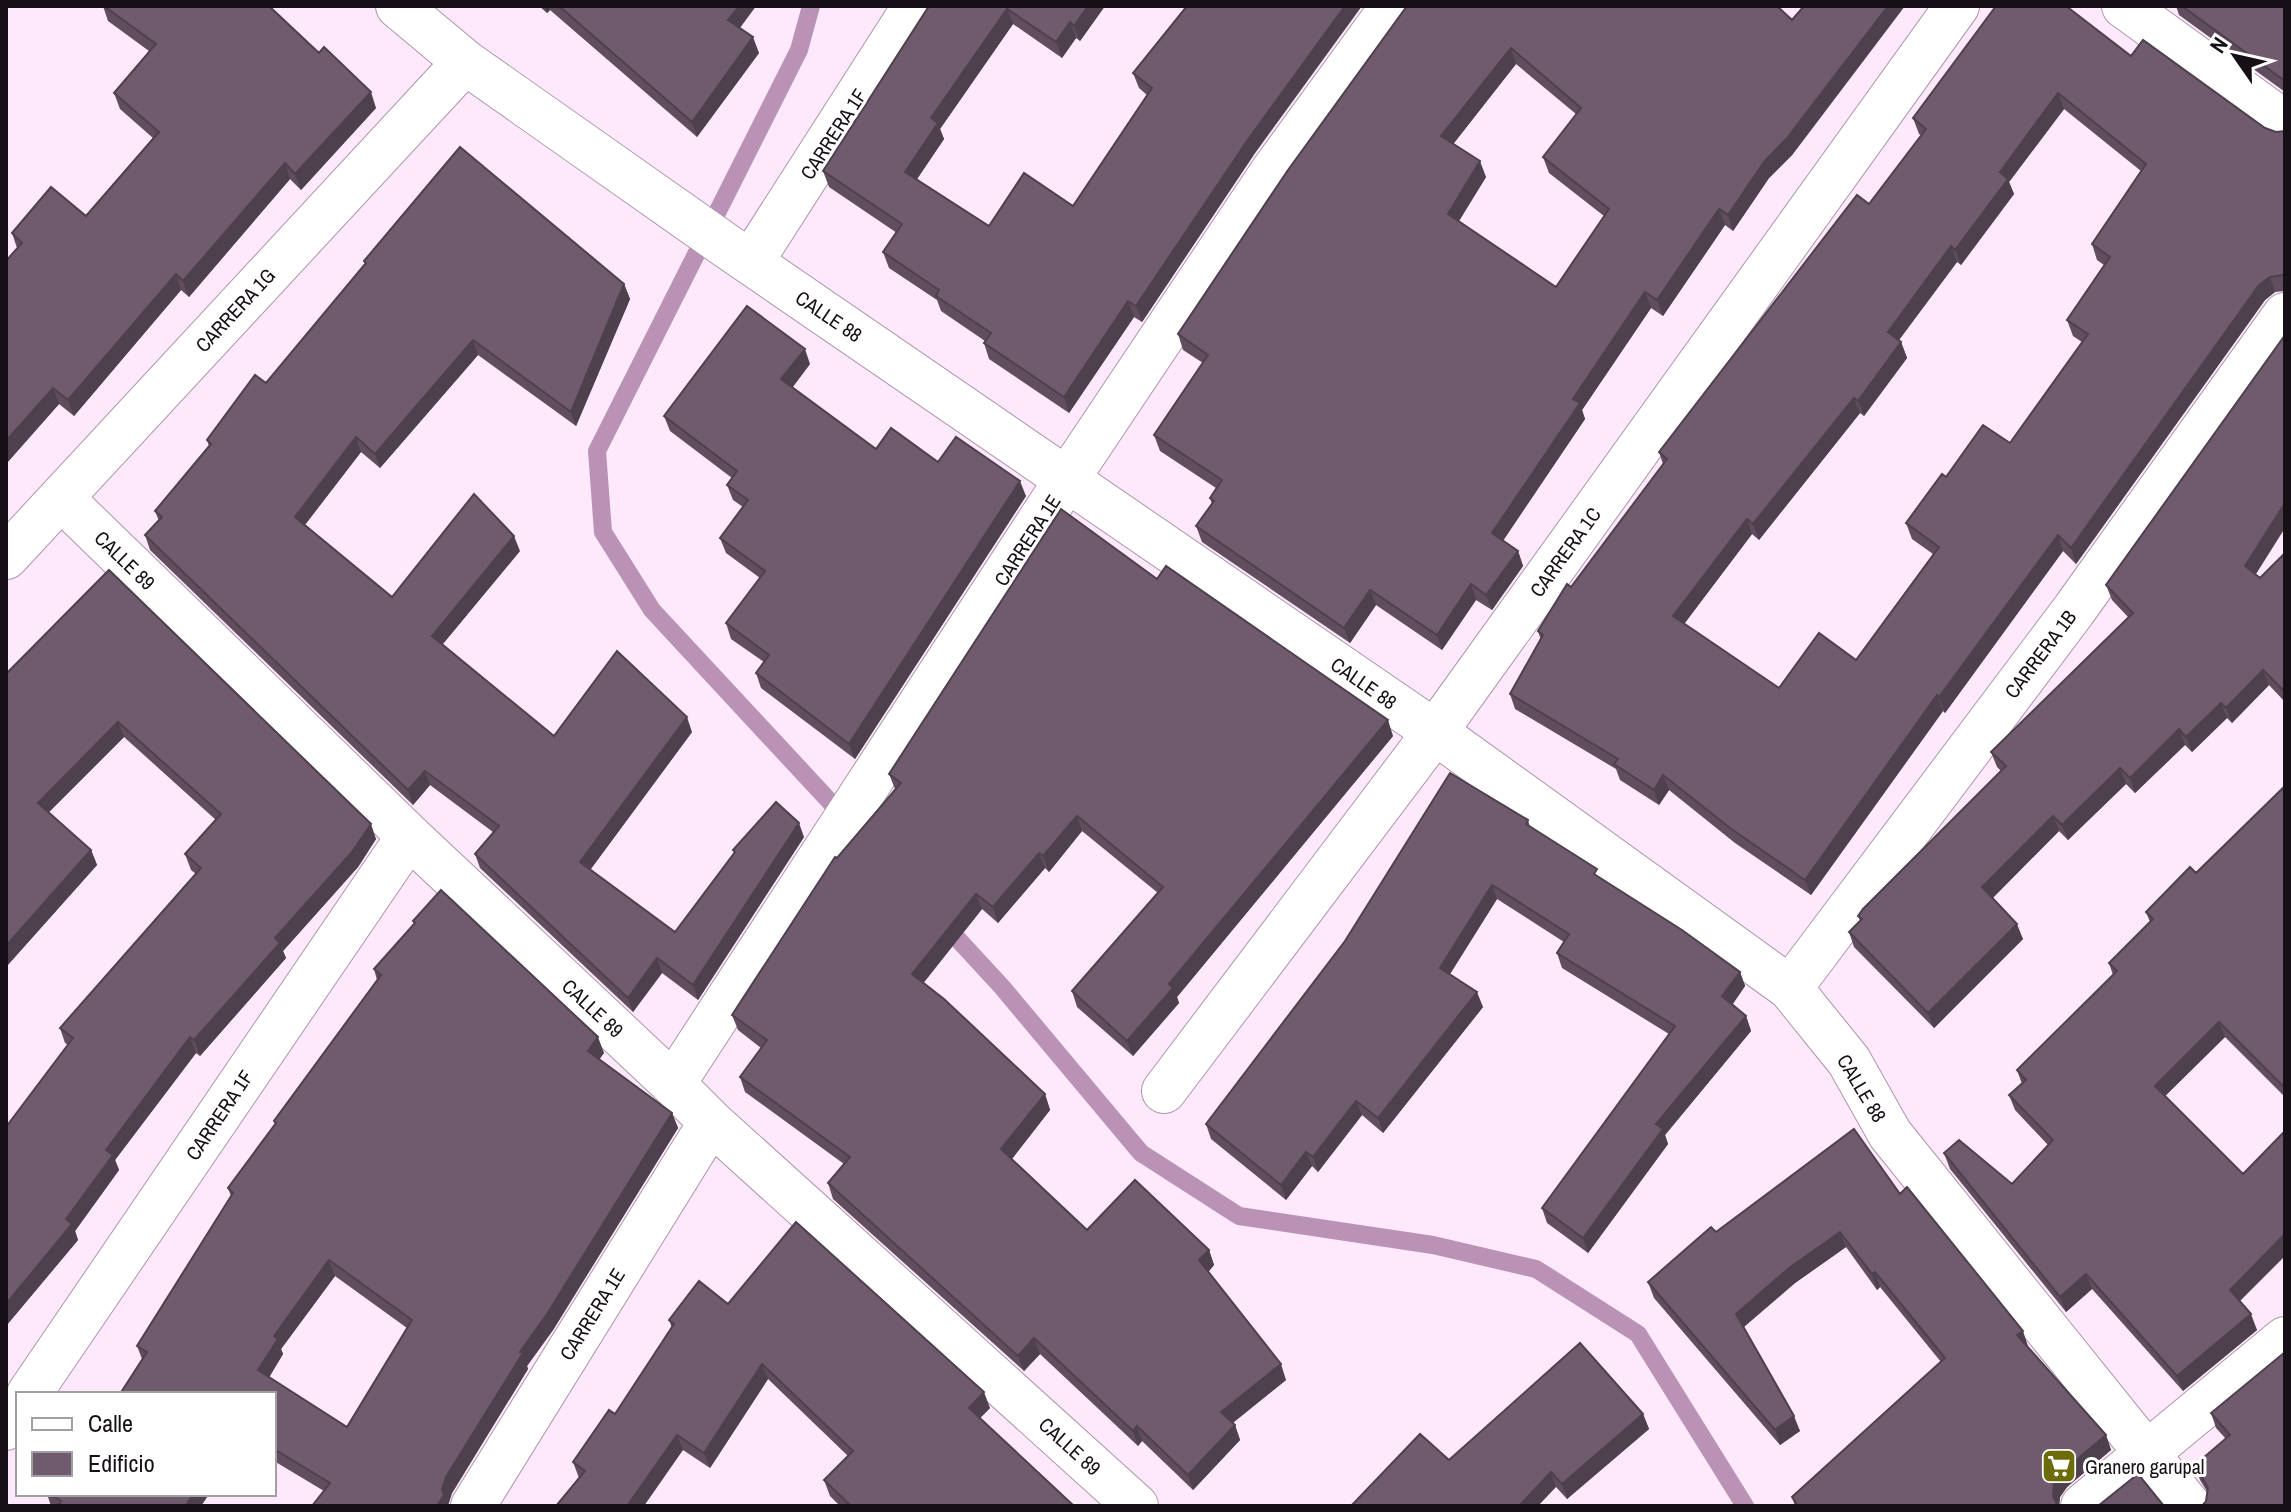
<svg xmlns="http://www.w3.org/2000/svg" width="2291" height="1512" viewBox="0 0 2291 1512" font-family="'Archivo Narrow',sans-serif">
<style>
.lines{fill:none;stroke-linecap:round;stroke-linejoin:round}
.stream{stroke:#b992b6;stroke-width:18}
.minor-casing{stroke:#ad96ab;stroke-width:46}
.minor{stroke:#fff;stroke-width:44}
.wall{fill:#604e5f;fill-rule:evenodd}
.shaded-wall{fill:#4e404d}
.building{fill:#705b6e;stroke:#4e404d;stroke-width:2;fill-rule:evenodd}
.labels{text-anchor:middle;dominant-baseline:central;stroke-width:6;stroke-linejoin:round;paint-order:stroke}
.street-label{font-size:20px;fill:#170f16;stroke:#fff}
.poi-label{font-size:20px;fill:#170f16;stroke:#fff;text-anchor:start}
</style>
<rect width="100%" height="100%" fill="#fde9fb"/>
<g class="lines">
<path class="stream" d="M811,6L799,50L597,451L603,532L652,610L846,819
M943,923L1002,987L1141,1153L1239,1216L1433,1245L1536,1269L1638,1334L1745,1506"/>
<g class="minor-casing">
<path id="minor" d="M398,6L465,62L728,247L1435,732L1790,988L1849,1061L1890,1134L2189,1506
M2124,6L2285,123
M751,262L915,6
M61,498L409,836L673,1084L711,1122L1136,1506
M6,557L465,62
M1790,988L2074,610L2285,315
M673,1084L1067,479L1273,171L1393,6
M1164,1091L1435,732L1957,6
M29,1394L409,836
M6,1428L18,1410
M473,1506L711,1122
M2083,1506L2285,1339"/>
</g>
<use href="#minor" class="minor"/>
</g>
<path class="wall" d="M103,6H269L376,108L301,190L290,179L189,297L181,290L74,416L59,404L6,464V261L17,248L12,233L86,216L153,138L120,109L114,93L149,51L108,21Z
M539,6H756L740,28L759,53L697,137L550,10L547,13Z
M929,6H1105L1080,41L1076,38L1062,58L1013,24L940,129L944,139L917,179L989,226L1073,206L1147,95L1139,88L1133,73L1253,156L1142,322L1134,317L1069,413L989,359L984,343L985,341L941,311L937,300L889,268L883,252L897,233L829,187L823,171Z
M1407,6L1793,154L1769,178L1733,231L1725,225L1663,316L1651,308L1582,410L1585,419L1503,541L1518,551L1523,566L1492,610L1476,600L1442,650L1376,605L1350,643L1202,542L1196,526L1212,504L1210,498L1216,488L1160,451L1154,435L1203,363L1183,350L1178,334ZM1516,64L1576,114L1543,157L1549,173L1604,216L1556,287L1459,221L1486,177L1453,144Z
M2176,6H2285V92L2179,15Z
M2131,56L2265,128L2276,132L2285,131V291L2275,292L2265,300L2076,564L2063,551L1945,713L1943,711L1811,895L1735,843L1669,790L1659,805L1620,780L1616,769L1515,709L1510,694L1541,640L1538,631L1663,464L1659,452L1869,204L1921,135L1919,134L1913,118ZM2064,109L2141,171L2092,244L2097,260L2104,265L2067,320L2073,336L2082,342L2010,443L1946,477L1906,523L1912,539L1933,554L1856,660L1779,688L1684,624L1752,534L1759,540L1860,413L1864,416L1907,358L1901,342L1899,340L1957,262L1961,265L2014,194L2009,182Z
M364,261L624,284L630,299L576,426L478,355L380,468L361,452L305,525L392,597L520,551L442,645L554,736L692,732L590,870L675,932L734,853L733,850L804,837L698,1000L662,973L633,1012L480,868L475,854L493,832L430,785L413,805L150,550L145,535L159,521L155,511L209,446L207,440L266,383L365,264Z
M810,364L792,387L876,449L938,462L1026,496L855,759L761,688L756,673L764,662L731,639L726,623L760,578L726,553L720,538L743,507L733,500L727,485L732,478L670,431L664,416Z
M2285,553V702L2269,685L2232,723L2227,718L2192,752L2185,745L2135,793L2126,784L2068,840L2059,831L1992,898L2023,939L1934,1028L1854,947L1849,932L1860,921L1858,916L2001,771L1997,767L1991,752L2128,617L2112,600L2106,585L2255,575L2260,578Z
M109,570L376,839L358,867L283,951L286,958L200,1056L196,1053L115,1160L119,1170L75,1231L78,1240L6,1326V1127L68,1045L65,1043L60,1028L196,874L191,870L185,854L216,820L124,737L49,812L91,850L97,865L6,967Z
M1157,579L1393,736L1177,997L1179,1003L1133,1056L1077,1007L1072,991L1158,893L1082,831L1049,872L1045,868L998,923L982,909L923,983L1045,1094L1050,1110L1012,1159L1087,1230L1209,1250L1214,1265L1208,1272L1286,1380L1233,1423L1235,1425L1240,1440L1193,1490L1142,1441L1138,1446L1040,1354L1024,1371L833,1199L828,1183L844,1164L745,1092L740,1077L761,1048L738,1030L732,1015L837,858L895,789L889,774Z
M2285,786V1097L2225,1037L2165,1096L2240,1301L2257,1330L2183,1391L2092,1289L2066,1312L1950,1169L1944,1153L2012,1184L2048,1145L2015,1110L2009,1095L2022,1084L2017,1070L2113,975L2109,963L2150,922L2146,912L2196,873Z
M1528,820L1530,827L1601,879L1740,972L1745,986L1732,1005L1746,1016L1751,1031L1665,1135L1668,1144L1588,1253L1547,1223L1542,1208L1669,1034L1562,968L1557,953L1564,942L1497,899L1450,974L1483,1007L1383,1133L1362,1115L1318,1172L1312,1166L1286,1200L1211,1139L1206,1124Z
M413,921L604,1053L599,1059L672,1113L678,1128L553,1330L527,1366L528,1369L452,1493L448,1504L324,1491L274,1461V1394L142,1359L137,1346L231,1196L228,1188L275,1124L274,1121L377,980L374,969L414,924ZM335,1276L407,1328L347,1427L269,1377L283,1354L281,1349Z
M1900,1194L2028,1346L2027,1347L2106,1435L2111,1450L2067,1487L2060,1497L2059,1506H1795L1792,1497L1941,1362L1880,1287L1877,1290L1846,1247L1795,1283L1744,1327L1800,1431L1780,1445L1654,1298L1648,1282L1716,1232Z
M728,1304L990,1408L980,1418L1074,1506H840L830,1496L824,1480L848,1456L768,1379L710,1468L683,1450L579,1478L573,1462L615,1414L672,1328L669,1320Z
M2285,1353L2206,1501L2208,1493L2200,1480L2195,1465L2226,1439L2216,1428L2211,1413Z
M1643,1414L1649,1429L1567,1499L1556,1487L1449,1460Z
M47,1494H209L201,1506H51Z"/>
<path class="shaded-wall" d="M544,6H549L550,10L547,13Z
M739,6H756L734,35L728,20Z
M1088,6H1105L1080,41L1074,26Z
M1345,6H1362L1253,156L1142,322L1136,306L1247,141Z
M1888,6H1905L1793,154L1769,178L1733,231L1728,215L1764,162Z
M1007,9L1013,24L940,129L944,139L911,188L905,172L931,118Z
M1070,22L1076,38L1062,58L1056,42Z
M753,37L759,53L697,137L692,122Z
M1511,48L1516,64L1447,152L1441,136Z
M371,92L376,108L301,190L295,174Z
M2058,93L2064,109L2009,182L2014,194L1961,265L1955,250L2000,172Z
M1480,161L1486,177L1454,229L1448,214Z
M285,163L290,179L189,297L183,281Z
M1719,209L1725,225L1663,316L1657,300Z
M1951,246L1957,262L1893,348L1888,332Z
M176,274L181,290L74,416L68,400Z
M2270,277L2275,292L2265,300L2076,564L2071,548L2259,285Z
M624,284L630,299L576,426L571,412Z
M1645,292L1651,308L1582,410L1585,419L1497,549L1492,533L1573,399Z
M1128,301L1134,317L1069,413L1064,397Z
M473,340L478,355L380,468L375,454Z
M1901,342L1907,358L1864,416L1858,401Z
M805,349L810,364L787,395L781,379Z
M53,388L59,404L6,464V441Z
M1854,398L1860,413L1759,540L1753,524Z
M356,437L361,452L300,531L295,517Z
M1020,481L1026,496L855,759L849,744Z
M2285,503V528L2251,582L2245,566Z
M1747,519L1752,534L1678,632L1673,616Z
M2058,535L2063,551L1945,713L1939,697Z
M514,536L520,551L437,651L432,636Z
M1518,551L1523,566L1492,610L1486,595Z
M1471,584L1476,600L1442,650L1437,635Z
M1370,590L1376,605L1350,643L1344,628Z
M2263,670L2269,685L2232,723L2226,708Z
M1937,695L1943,711L1811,895L1805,880Z
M2221,703L2227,718L2192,752L2186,737Z
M687,717L692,732L585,877L580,862Z
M1388,720L1393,736L1177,997L1179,1003L1133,1056L1127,1041L1169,984Z
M118,722L124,737L43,818L38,803Z
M2179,729L2185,745L2135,793L2130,778Z
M2120,768L2126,784L2068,840L2062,825Z
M425,771L430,785L413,805L408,790Z
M1663,775L1669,790L1659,805L1654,790Z
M1077,816L1082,831L1049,872L1043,856Z
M2053,816L2059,831L1988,903L1982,887Z
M799,823L804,837L698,1000L693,985Z
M371,824L376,839L358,867L283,951L286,958L200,1056L194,1040L275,938Z
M91,850L97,865L6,967V946Z
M1039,853L1045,868L998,923L993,907Z
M1492,885L1497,899L1445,982L1440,968Z
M976,894L982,909L918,990L912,974Z
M2017,924L2023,939L1934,1028L1928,1013Z
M657,958L662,973L633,1012L628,998Z
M1740,972L1745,986L1728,1011L1722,996Z
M1477,992L1483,1007L1383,1133L1378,1118Z
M1746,1016L1751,1031L1665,1135L1668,1144L1588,1253L1583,1238L1656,1124Z
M2219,1022L2225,1037L2160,1101L2155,1086Z
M190,1037L196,1053L115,1160L119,1170L75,1231L78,1240L6,1326V1304L66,1219L106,1150Z
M598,1037L604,1053L594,1067L588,1051Z
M1045,1094L1050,1110L1007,1165L1001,1149Z
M1356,1101L1362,1115L1318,1172L1313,1157Z
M672,1113L678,1128L553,1330L527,1366L528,1369L452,1493L448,1506H437L446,1477L520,1352Z
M1306,1152L1312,1166L1286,1200L1281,1185Z
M1840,1232L1846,1247L1795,1283L1741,1329L1736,1314L1789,1268Z
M2285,1234V1256L2235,1306L2230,1290Z
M1209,1250L1214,1265L1205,1276L1199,1260Z
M329,1260L335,1276L281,1349L283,1354L264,1386L258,1370L274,1336Z
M1875,1272L1880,1287L1877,1290L1872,1274Z
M2086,1274L2092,1289L2066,1312L2060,1297Z
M2251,1314L2257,1330L2183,1391L2177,1376Z
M2023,1331L2028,1346L2023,1351L2017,1335Z
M1034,1338L1040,1354L1024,1371L1018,1356Z
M762,1364L768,1379L710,1468L704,1453Z
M1281,1364L1286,1380L1227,1427L1221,1412Z
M984,1392L990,1408L975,1423L969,1408Z
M1643,1414L1649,1429L1567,1499L1562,1484Z
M1794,1416L1800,1431L1780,1445L1775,1430Z
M1235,1425L1240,1440L1193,1490L1188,1475Z
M1137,1426L1142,1441L1138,1446L1133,1431Z
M677,1435L683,1450L644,1506H627Z
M2106,1435L2111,1450L2067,1487L2060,1497L2059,1506H2057L2053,1496L2054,1482L2062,1472Z
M1551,1472L1556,1487L1538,1506H1519Z
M193,1494H209L201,1506H186Z"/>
<path class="building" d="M104,6H269L319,53L324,47L371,92L295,174L285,163L183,281L176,274L68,400L53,388L6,441V261L22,243L12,233L51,187L86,216L159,132L114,93L156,44Z
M559,6H739L728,20L753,37L692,122Z
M929,6H1088L1074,26L1070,22L1056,42L1007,9L931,118L938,123L905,172L989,226L1024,173L1073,206L1152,88L1133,73L1187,6H1345L1247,141L1136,306L1128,301L1064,397L984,343L991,333L936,296L939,290L883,252L902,224L823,171Z
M1407,6H1777L1792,20L1804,6H1888L1787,138L1764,162L1728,215L1719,209L1657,300L1645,292L1573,399L1580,403L1492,533L1518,551L1486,595L1471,584L1437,635L1370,590L1344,628L1196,526L1214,501L1210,498L1222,480L1154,435L1208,355L1178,334L1288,170ZM1511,48L1581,108L1543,157L1609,209L1556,287L1448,214L1480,161L1441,136Z
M1996,6H2066L2131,56L2143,40L2265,128L2276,132L2285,131V276L2283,275L2270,277L2259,285L2071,548L2058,535L1939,697L1937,695L1805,880L1730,828L1663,775L1654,790L1614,764L1618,759L1510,694L1543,635L1538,631L1567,584L1571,587L1667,459L1659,452L1857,195L1869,204L1926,129L1913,118ZM2058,93L2146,164L2092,244L2110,257L2067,320L2088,334L2010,443L1983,425L1946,477L1942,474L1906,523L1939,547L1856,660L1819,633L1779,688L1673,616L1747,519L1753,524L1854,398L1858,401L1901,342L1888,332L1951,246L1955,250L2008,179L2000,172Z
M2182,6H2285V81Z
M460,147L624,284L571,412L473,340L375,454L356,437L295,517L392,597L474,494L514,536L432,636L554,736L617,651L687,717L580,862L675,932L735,852L733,850L776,802L799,823L693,985L657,958L628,998L475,854L499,826L425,771L408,790L145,535L162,517L155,511L211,444L207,440L255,375L266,383L366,263L364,261Z
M747,306L805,349L781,379L876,449L891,428L938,462L956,437L1020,481L849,744L756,673L769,655L726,623L765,571L720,538L748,500L727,485L737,471L664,416Z
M2285,335V503L2245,566L2260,578L2285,553V692L2263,670L2226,708L2221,703L2186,737L2179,729L2130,778L2120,768L2062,825L2053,816L1982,887L2017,924L1928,1013L1849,932L1862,919L1858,916L1863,909L2006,766L1991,752L2133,613L2106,585Z
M1061,509L1157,579L1166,566L1388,720L1169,984L1173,988L1127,1041L1072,991L1163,887L1077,816L1043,856L1039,853L993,907L976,894L912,974L944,999L1045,1094L1001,1149L1087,1230L1135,1180L1209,1250L1199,1260L1281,1364L1221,1412L1235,1425L1188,1475L1137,1426L1133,1431L1034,1338L1018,1356L828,1183L850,1157L740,1077L767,1040L732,1015L835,857L837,858L901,783L889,774Z
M109,570L371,824L352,852L275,938L280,943L194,1040L190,1037L106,1150L113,1155L66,1219L72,1224L6,1304V1127L73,1038L60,1028L201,868L185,854L221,814L118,722L38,803L91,850L6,946V674Z
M1450,773L1528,820L1526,824L1597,869L1594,874L1682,930L1740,972L1722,996L1746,1016L1656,1124L1663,1129L1583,1238L1542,1208L1675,1026L1557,953L1569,934L1492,885L1440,968L1477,992L1378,1118L1356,1101L1313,1157L1306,1152L1281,1185L1206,1124L1345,941Z
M2285,786V1088L2219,1022L2155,1086L2243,1174L2285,1131V1234L2230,1290L2251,1314L2177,1376L2086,1274L2060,1297L1944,1153L1959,1140L2012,1184L2053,1140L2009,1095L2026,1080L2017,1070L2117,971L2109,963L2153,919L2146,912L2190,867L2196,873Z
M441,890L598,1037L588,1051L672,1113L547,1314L520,1352L523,1353L446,1477L442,1489L444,1495L437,1506H312L330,1483L274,1449V1394H120L147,1352L137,1346L233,1193L228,1188L276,1123L274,1121L381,975L374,969L415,923L413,921ZM329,1260L412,1320L347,1427L258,1370L278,1339L274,1336Z
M1854,1129L1900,1194L1907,1187L2023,1331L2017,1335L2106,1435L2062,1472L2054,1482L2053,1496L2058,1506H1798L1792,1497L1945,1358L1875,1272L1872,1274L1840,1232L1789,1268L1736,1314L1794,1416L1775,1430L1648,1282L1711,1227L1716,1232Z
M796,1222L984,1392L969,1408L1074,1506H851L824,1480L853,1451L762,1364L704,1453L677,1435L627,1506H556L585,1471L573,1462L609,1410L615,1414L674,1324L669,1320L699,1281L728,1304Z
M1580,1343L1643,1414L1562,1484L1551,1472L1519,1506H1351L1420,1434L1449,1460Z
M2285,1352V1506H2202L2206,1501L2208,1488L2195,1465L2230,1435L2211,1413Z
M2138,1474L2164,1506H2098Z
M50,1494H193L186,1506H58L61,1501Z"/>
<defs>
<g id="supermarket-square" transform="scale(1.8)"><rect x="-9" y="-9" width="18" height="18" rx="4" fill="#6d6c0b" stroke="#fff"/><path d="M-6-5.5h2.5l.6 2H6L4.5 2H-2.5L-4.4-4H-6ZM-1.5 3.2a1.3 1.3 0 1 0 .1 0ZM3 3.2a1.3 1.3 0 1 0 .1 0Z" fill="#fff"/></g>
</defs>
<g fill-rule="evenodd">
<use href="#supermarket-square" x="2059" y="1466"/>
</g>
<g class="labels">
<g class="street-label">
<text transform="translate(833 134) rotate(-57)">CARRERA 1F</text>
<text transform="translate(235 310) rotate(-47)">CARRERA 1G</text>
<text transform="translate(829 316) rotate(34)">CALLE 88</text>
<text transform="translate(1027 540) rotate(-57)">CARRERA 1E</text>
<text transform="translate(1565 552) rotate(-54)">CARRERA 1C</text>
<text transform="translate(125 560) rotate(44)">CALLE 89</text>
<text transform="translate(2040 654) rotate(-53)">CARRERA 1B</text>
<text transform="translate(1364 683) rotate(35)">CALLE 88</text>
<text transform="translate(593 1008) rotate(43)">CALLE 89</text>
<text transform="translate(1862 1088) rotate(59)">CALLE 88</text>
<text transform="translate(219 1115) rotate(-56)">CARRERA 1F</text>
<text transform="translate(592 1314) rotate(-58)">CARRERA 1E</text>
<text transform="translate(1070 1446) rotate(42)">CALLE 89</text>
</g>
<g class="poi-label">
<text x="2085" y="1466">Granero garupal</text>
</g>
</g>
<rect width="2291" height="1512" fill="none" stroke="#170f16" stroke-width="16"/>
<rect x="16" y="1392" width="260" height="104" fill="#ffffff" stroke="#a29fa2" stroke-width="2"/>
<rect x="32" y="1418" width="40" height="12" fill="#ffffff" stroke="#a29fa2" stroke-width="2"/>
<text x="88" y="1432" font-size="24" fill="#170f16">Calle</text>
<rect x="32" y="1452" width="40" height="24" fill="#705b6e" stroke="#a29fa2" stroke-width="2"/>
<text x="88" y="1472" font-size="24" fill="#170f16">Edificio</text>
<g transform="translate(2235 56) rotate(304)" stroke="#ffffff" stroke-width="6" paint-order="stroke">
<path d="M0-6L14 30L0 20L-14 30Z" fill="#170f16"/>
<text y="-12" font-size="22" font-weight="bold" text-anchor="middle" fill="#170f16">N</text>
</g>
</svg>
